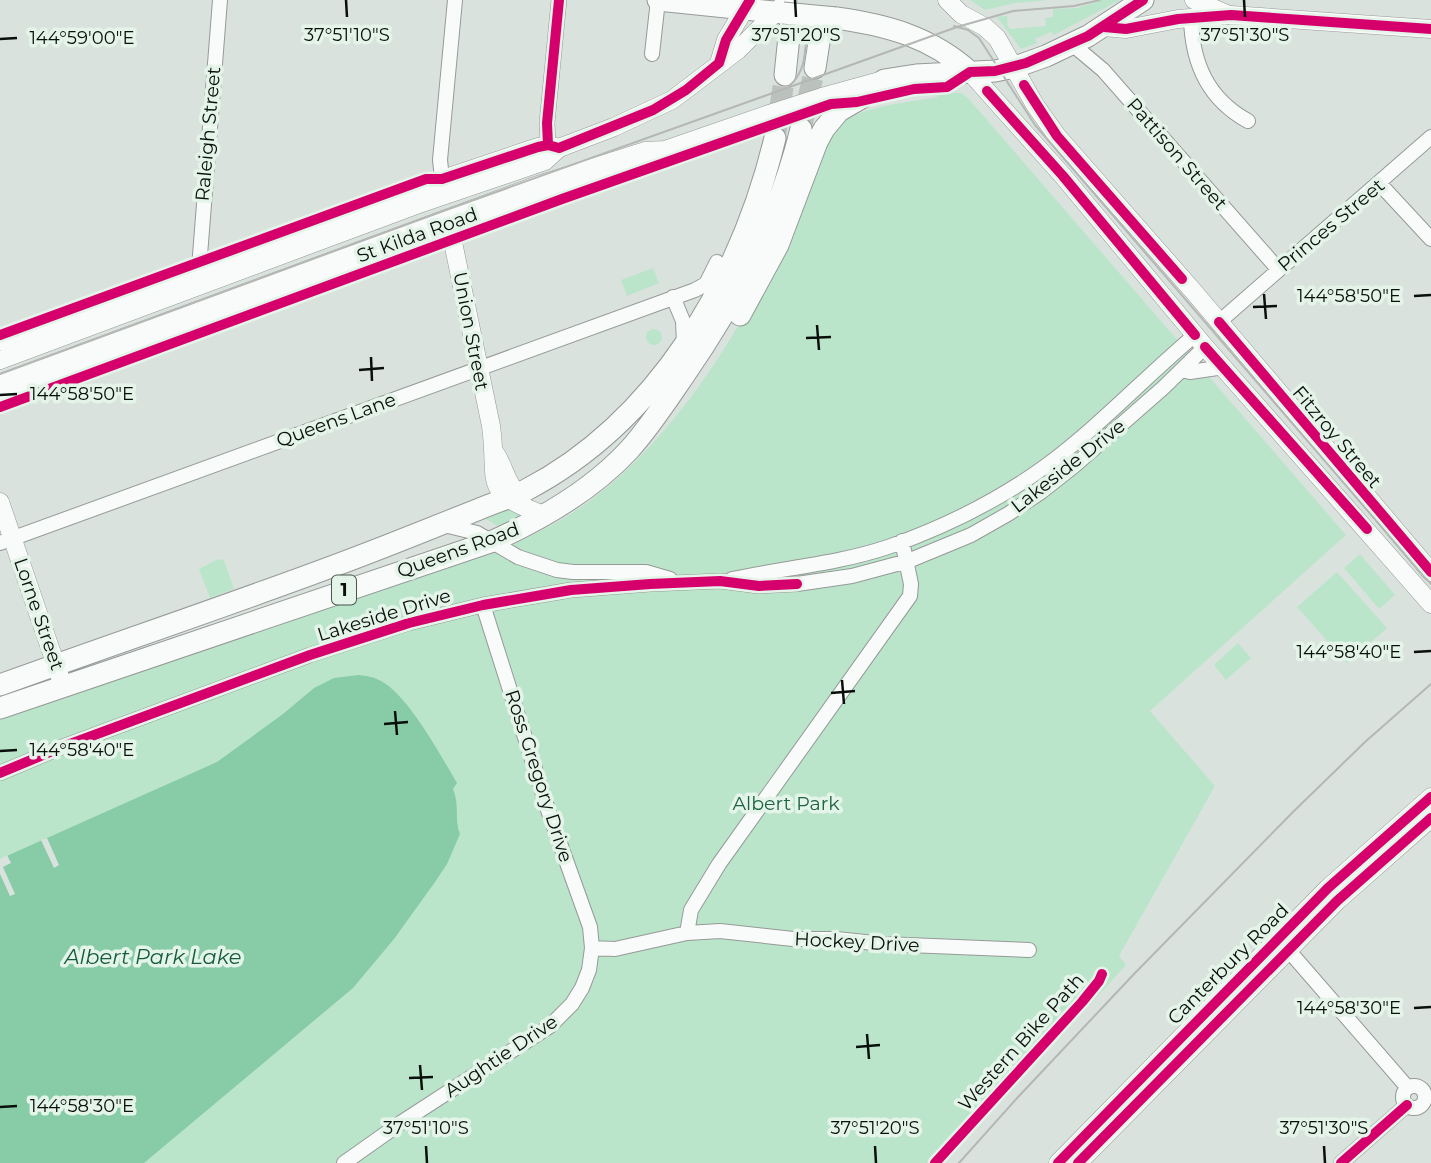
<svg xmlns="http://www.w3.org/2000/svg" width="1431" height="1163" viewBox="0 0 1431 1163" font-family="Montserrat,sans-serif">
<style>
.green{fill:#bbe5cb}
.water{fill:#87cca6}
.pier{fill:#dae2dd}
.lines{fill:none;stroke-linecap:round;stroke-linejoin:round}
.highway-tunnel{stroke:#bbc2be;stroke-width:21;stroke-dasharray:21 10;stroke-linecap:butt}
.minor-casing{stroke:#959a97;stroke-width:16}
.major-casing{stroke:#959a97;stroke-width:19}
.highway-casing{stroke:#959a97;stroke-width:23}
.minor{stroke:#f9fbfa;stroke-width:14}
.major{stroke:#f9fbfa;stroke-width:18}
.highway{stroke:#f9fbfa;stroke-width:21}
.tram{stroke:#b5b7b5;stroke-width:2}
.major-bridge-casing{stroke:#959a97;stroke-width:19;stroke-linecap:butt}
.highway-bridge-casing{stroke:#959a97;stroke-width:23;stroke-linecap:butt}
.major-bridge{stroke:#f9fbfa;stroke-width:18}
.highway-bridge{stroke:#f9fbfa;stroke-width:21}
.cycleway-casing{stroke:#e4f4e9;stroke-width:15}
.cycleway{stroke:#d6006c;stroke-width:10}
.ticks{fill:none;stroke:#090f0b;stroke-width:2.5}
.labels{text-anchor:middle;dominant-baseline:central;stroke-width:7;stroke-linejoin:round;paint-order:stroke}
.shield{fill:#e4f4e9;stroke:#4b544e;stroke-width:2}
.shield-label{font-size:18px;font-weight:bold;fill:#090f0b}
.street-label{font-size:19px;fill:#090f0b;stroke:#e4f4e9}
.park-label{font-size:19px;fill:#1e6440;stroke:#e4f4e9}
.water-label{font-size:21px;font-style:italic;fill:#155d3a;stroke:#e4f4e9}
.ticks-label{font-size:18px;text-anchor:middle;fill:#090f0b;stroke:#e4f4e9;stroke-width:7;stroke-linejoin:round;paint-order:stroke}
</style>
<rect width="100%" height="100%" fill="#dae2dd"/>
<path class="green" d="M970,0H1049L1015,3L985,10Z
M1102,0H1120L1054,35L1051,32L1035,39L1037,43L1021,49L997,17L1007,16L1008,27L1011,29L1046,26L1045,18L1053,17V9L1077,8Z
M941,92L961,93L968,98L1346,535L1150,711L1215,786L1119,956L1126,965L945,1163H0V719L518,542C543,530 569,517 591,500C655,452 710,378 748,308C759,288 768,267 777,246C793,213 817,142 845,121C865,106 912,102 937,97Z
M653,268L659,283L627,296L621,280Z
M646 337a8 8 0 1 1 16 0a8 8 0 1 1-16 0Z
M506,509L523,515L501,528L484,518Z
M1360,554L1395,595L1379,609L1344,568Z
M218,559L224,560L234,589L210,598L199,569Z
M1337,572L1387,628L1347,663L1297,607Z
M1238,643L1251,658L1226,680L1214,665Z"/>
<path class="water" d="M359,675C367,676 374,677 381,681C408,695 441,756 457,783L453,789C460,805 454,820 460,834L447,864L435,882L394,939L353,988L144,1163H0V859L217,762L283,714L314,688L334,678Z"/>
<path class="pier" d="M47,838L59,865L54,868L41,840Z
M7,855L11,863L3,867L15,894L10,896L0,874V859Z"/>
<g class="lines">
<path class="highway-tunnel" d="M801,129L815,68
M775,138L785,75"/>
<g class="minor-casing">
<path id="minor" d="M1191,18C1192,64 1208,99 1248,121
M1072,44L1103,70L1278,269
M652,54L658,0
M548,145L547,123L559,0
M1379,183L1431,239
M443,187L440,160L455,0
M199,268L220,0
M673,297L683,321L684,345
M1219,322L1431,137
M1183,370L1190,372L1224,367
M444,525L477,533L518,557L557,570L573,572H646L670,579
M0,543L695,290L706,284L717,262
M732,579C784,568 837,564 888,547C942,528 997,501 1043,468C1098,428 1144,378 1195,335
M0,773L62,747L310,655L409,623L483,605L571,590L650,584L720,581L759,586L797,584L852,576L908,561L971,535L1008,514L1041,492L1074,466L1163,388L1205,347
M687,933L720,931L793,939H836L884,944L1029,950
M1283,944L1408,1088
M592,948L615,949L687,933L691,910L719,864L910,596L911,584L902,541
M1403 1097a11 11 0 1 1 22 0a11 11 0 1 1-22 0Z
M344,1163L402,1122L550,1026L572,1004L582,988L589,970L592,948L590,927L548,810L483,605
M1341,1163L1407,1105"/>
</g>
<g class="major-casing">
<path id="major" d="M947,0L961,14L985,27L997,38L1035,105L1057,136L1194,292L1431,572
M1194,0L1229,15
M1104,27L1126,29L1178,19L1231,15L1431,29
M719,63L726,40L750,0
M970,72L1063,176L1205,347L1431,604
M822,97L880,81
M449,223L491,426C499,484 479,491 544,515
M0,341L419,187L538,147L548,145L559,148
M0,360L416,205L545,161L559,148L614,127L672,100L738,50L788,0
M0,383L538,185L645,151L665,150L769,114
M0,398L650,163L665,150
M495,453C504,465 506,484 518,494
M0,502L60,677
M1058,1163L1328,888L1431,797
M1078,1163L1337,901L1431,818"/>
</g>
<g class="highway-casing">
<path id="highway" d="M658,0L783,13
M836,18C887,25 931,37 970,72
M815,68L821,29
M785,75L790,27
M740,315L778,245L817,142L824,129L839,111L870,93L884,80L916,75L995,71L1015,67L1046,56L1088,36L1143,0
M0,685C113,644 227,606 339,564C385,547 431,528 477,510C493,503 510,498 526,490C658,421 741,279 775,138
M0,708L493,541C542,519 592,490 629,450C649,428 666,402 683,377C736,301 779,220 801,129"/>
</g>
<use href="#minor" class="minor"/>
<use href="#major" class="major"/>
<use href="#highway" class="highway"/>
<path class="tram" d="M954,26L968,30L979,38L1035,125L1431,584
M789,86C807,71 805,49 807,28
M0,374L446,210L957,27L1013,11L1074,6L1100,0
M959,1163L1019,1096L1135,973L1293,812L1365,742L1431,684"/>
<g class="major-bridge-casing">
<path id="major-bridge" d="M769,114L822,97"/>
</g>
<g class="highway-bridge-casing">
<path id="highway-bridge" d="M783,13L836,18"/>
</g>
<use href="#major-bridge" class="major-bridge"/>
<use href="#highway-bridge" class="highway-bridge"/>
<g class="cycleway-casing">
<path id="cycleway" d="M1104,27L1126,29L1178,19L1231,15L1431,29
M1024,85L1057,136L1182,279
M987,91L1063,176L1195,335
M548,145L547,123L559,0
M1219,322L1431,572
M0,335L426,179H442L538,147L548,145L559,148L653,110L686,90L719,63L726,40L750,0
M1205,347L1367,529
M0,407L562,199L831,104L857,102L914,89L947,87L970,72L995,71L1026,63L1088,36L1143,0
M0,773L62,747L310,655L409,623L483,605L571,590L650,584L720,581L759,586L797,584
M935,1163L1082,1002L1099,981L1102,974
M1058,1163L1328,888L1431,797
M1078,1163L1337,901L1431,818
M1341,1163L1407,1105"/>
</g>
<use href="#cycleway" class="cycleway"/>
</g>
<path class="ticks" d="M346,0L347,17M795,0L796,17M1244,0L1245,17M0,39L17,38M1264,294L1266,319M1414,296L1431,295M1253,307L1277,306M817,325L819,350M806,338L831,337M371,357L372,381M359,370L384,368M0,395L17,394M1414,652L1431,651M842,680L844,704M831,693L855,691M395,711L397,735M384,724L408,722M0,751L17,750M1414,1008L1431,1007M867,1034L869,1059M856,1047L880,1045M420,1065L422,1090M409,1078L433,1077M0,1107L17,1106M426,1146L427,1163M875,1146L876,1163M1324,1146L1325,1163"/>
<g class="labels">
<rect class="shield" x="332" y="575.5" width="24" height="29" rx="5"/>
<g class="shield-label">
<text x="344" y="590">1</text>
</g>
<g class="street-label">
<text transform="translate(208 134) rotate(-85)">Raleigh Street</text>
<text transform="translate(1177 154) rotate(49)">Pattison Street</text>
<text transform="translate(1331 225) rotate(-40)">Princes Street</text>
<text transform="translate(417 235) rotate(-20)">St Kilda Road</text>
<text transform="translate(471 331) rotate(79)">Union Street</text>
<text transform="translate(336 420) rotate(-20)">Queens Lane</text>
<text transform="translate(1337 437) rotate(50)">Fitzroy Street</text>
<text transform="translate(1068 466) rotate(-38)">Lakeside Drive</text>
<text transform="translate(458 550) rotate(-20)">Queens Road</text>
<text transform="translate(39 614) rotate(71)">Lorne Street</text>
<text transform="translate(384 615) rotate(-17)">Lakeside Drive</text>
<text transform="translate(539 776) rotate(72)">Ross Gregory Drive</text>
<text transform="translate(857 942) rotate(3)">Hockey Drive</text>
<text transform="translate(1228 964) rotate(-45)">Canterbury Road</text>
<text transform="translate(1021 1042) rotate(-48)">Western Bike Path</text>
<text transform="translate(501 1056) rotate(-34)">Aughtie Drive</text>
</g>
<g class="park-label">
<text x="786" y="803">Albert Park</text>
</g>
<g class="water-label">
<text x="153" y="956">Albert Park Lake</text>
</g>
</g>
<g class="ticks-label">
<text x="347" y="41">37°51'10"S</text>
<text x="796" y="41">37°51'20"S</text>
<text x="1245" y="41">37°51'30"S</text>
<text x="82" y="44">144°59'00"E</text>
<text x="1349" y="302">144°58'50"E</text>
<text x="82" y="400">144°58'50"E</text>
<text x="1349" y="658">144°58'40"E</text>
<text x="82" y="756">144°58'40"E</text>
<text x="1349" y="1014">144°58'30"E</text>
<text x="82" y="1112">144°58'30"E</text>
<text x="426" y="1134">37°51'10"S</text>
<text x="875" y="1134">37°51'20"S</text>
<text x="1324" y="1134">37°51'30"S</text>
</g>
</svg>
